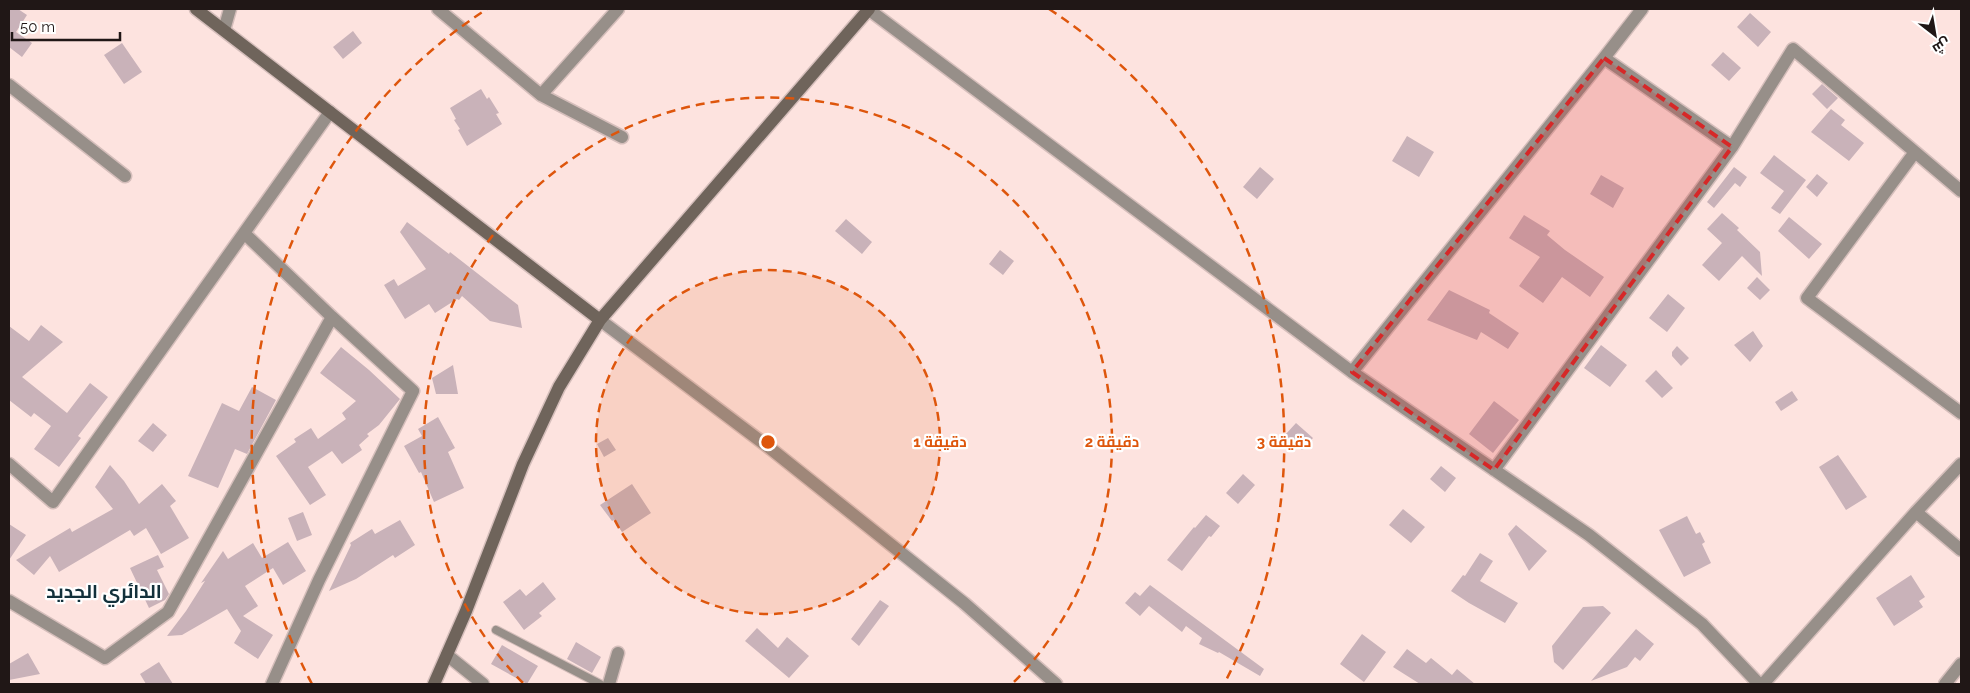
<svg xmlns="http://www.w3.org/2000/svg" width="1970" height="693" viewBox="0 0 1970 693" font-family="Raleway,Cairo,sans-serif">
<style>
.building{fill:#c9b2b9}
.lines{fill:none;stroke-linecap:round;stroke-linejoin:round}
.lane-casing{stroke:#d5bebb;stroke-width:10}
.street-casing{stroke:#d5bebb;stroke-width:15}
.secondary-casing{stroke:#d5bebb;stroke-width:15}
.lane{stroke:#978f89;stroke-width:8}
.street{stroke:#978f89;stroke-width:12}
.secondary{stroke:#6f645b;stroke-width:12}
.marked{fill:#d62828;fill-opacity:0.2;stroke:#d62828;stroke-width:4;stroke-dasharray:10 6;stroke-linejoin:round}
.ring{fill:none;stroke:#de560c;stroke-width:2.5;stroke-dasharray:9 6}
.labels{text-anchor:middle;dominant-baseline:central;stroke-width:4.5;stroke-linejoin:round;paint-order:stroke}
.district-label{font-size:19px;font-weight:bold;fill:#13313b;stroke:#fff}
.centre{fill:#de560c;stroke:#fff;stroke-width:2.5}
.ring-label{font-size:15px;text-anchor:middle;font-weight:bold;fill:#de560c;stroke:#fff;stroke-width:4.5;stroke-linejoin:round;paint-order:stroke}
</style>
<rect width="100%" height="100%" fill="#fde3df"/>
<path class="building" d="M9,9H18L27,15L16,32L32,43L22,57L9,47Z
M1750,13L1771,32L1758,47L1737,27Z
M353,31L362,43L343,59L333,47Z
M122,43L142,72L124,84L104,55Z
M1723,52L1741,68L1729,81L1711,65Z
M1822,84L1838,98L1827,109L1812,94Z
M481,89L487,99L489,97L499,113L496,114L502,124L467,146L458,130L460,129L454,120L456,119L450,108Z
M1831,109L1845,120L1841,125L1864,143L1849,161L1811,132Z
M1407,136L1434,152L1419,177L1392,161Z
M1774,155L1806,180L1780,214L1771,208L1784,191L1760,173Z
M1260,167L1274,179L1257,199L1243,187Z
M1734,167L1747,177L1740,187L1735,183L1714,208L1707,202Z
M1817,174L1828,183L1817,197L1806,187Z
M1601,175L1624,188L1613,208L1590,194Z
M1722,213L1739,228L1737,230L1760,252L1762,276L1742,256L1719,281L1702,265L1722,243L1707,229Z
M1524,215L1550,231L1547,235L1565,250L1604,277L1590,297L1562,277L1543,303L1519,286L1540,257L1509,238Z
M1789,217L1822,244L1809,259L1778,231Z
M846,219L872,242L862,254L835,231Z
M407,222L449,254L450,252L518,305L522,328L490,321L462,296L459,300L457,299L435,313L429,304L405,319L384,285L394,279L398,286L426,269L400,232Z
M1000,250L1014,261L1003,275L989,264Z
M1757,277L1770,290L1760,300L1747,288Z
M1449,290L1490,310L1489,313L1519,333L1508,349L1481,332L1477,340L1427,320Z
M1668,294L1685,308L1667,332L1649,318Z
M41,325L63,342L22,377L67,413L90,383L108,397L78,436L81,438L59,467L34,449L51,426L34,413L31,417L9,400V326L29,341Z
M1753,331L1763,346L1750,362L1734,345Z
M1601,345L1627,365L1610,387L1584,368Z
M1677,346L1689,358L1681,366L1672,356V352Z
M341,347L369,370L400,399L379,425L367,434L369,436L359,445L362,450L342,464L332,451L308,467L326,495L310,505L276,456L296,442L294,439L311,428L318,439L346,419L342,413L356,401L320,373Z
M453,365L458,394H436L432,378Z
M1656,370L1673,388L1662,398L1645,381Z
M252,387L276,400L247,454L235,449L218,488L188,476L222,403L239,411Z
M1792,391L1798,400L1781,411L1775,402Z
M1494,401L1519,420L1493,453L1469,434Z
M438,417L455,448L448,452L464,488L434,502L421,472L419,473L404,446L422,436L418,429Z
M153,423L167,435L153,452L138,441Z
M1296,423L1313,438L1302,450L1285,435Z
M608,438L616,450L604,457L597,444Z
M1838,455L1867,497L1846,510L1819,467Z
M110,465L124,481L139,504L162,484L176,501L170,506L189,538L161,554L146,528L134,536L130,530L59,572L50,556L34,575L16,560L70,528L72,532L113,509L95,487Z
M1441,466L1456,478L1445,492L1430,479Z
M1243,474L1255,485L1238,504L1226,493Z
M632,484L651,513L622,532L614,520L612,521L600,505Z
M1403,509L1425,527L1411,543L1389,525Z
M303,512L312,535L297,541L288,518Z
M1206,515L1220,526L1211,537L1209,536L1182,571L1167,560L1194,527L1195,528Z
M1687,516L1696,534L1700,532L1705,542L1702,544L1711,563L1684,577L1659,530Z
M400,520L415,545L395,558L393,555L356,579L329,591L351,545L350,543L372,529L375,534Z
M9,524L26,535L9,560Z
M1516,525L1547,551L1529,571L1508,534Z
M288,542L306,571L283,585L273,568L245,586L258,606L243,616L273,635L258,659L234,643L241,631L227,609L182,635L167,636L186,611L205,581L201,583L223,551L228,559L253,543L262,558Z
M1480,553L1493,561L1480,581L1518,603L1505,623L1469,603L1451,591L1463,575L1465,576Z
M158,555L164,567L157,570L169,594L165,600L149,608L130,568Z
M1911,575L1925,597L1919,601L1923,607L1894,626L1876,598Z
M543,582L556,599L539,613L542,616L524,630L503,602L520,589L526,596Z
M1150,585L1264,669L1260,676L1219,652L1218,653L1199,644L1202,638L1186,626L1182,632L1149,606L1140,616L1125,603L1135,592L1140,596Z
M880,600L889,606L859,646L851,639Z
M1603,606L1611,613L1563,670L1554,662L1552,646L1583,607Z
M757,628L778,648L787,637L809,656L789,678L745,641Z
M1636,629L1654,644L1640,661L1635,657L1627,667L1591,681Z
M1362,634L1386,652L1364,682L1340,664Z
M576,642L601,657L592,673L567,659Z
M502,645L538,666L527,684L491,664Z
M1407,649L1426,663L1431,658L1452,675L1457,669L1475,684H1420L1393,667Z
M28,653L40,674L9,680V664Z
M159,662L173,684H146L140,674Z"/>
<g class="lines">
<g class="lane-casing">
<path id="lane" d="M496,630L600,684"/>
</g>
<g class="street-casing">
<path id="street" d="M438,9L541,95L622,137
M868,9L1352,372
M1642,9L1604,58L1352,372L1589,535L1702,624L1759,684
M224,30L230,9
M1604,58L1732,147
M9,85L125,176
M541,95L618,9
M1915,152L1961,191
M244,233L332,317
M600,320L771,449L964,603L1056,684
M9,464L53,502L330,112
M1494,470L1732,147L1793,49L1915,152L1807,298L1961,413
M1916,512L1961,464
M9,601L105,658L168,612L332,317L413,391L319,580L272,684
M447,655L483,684
M609,684L618,653
M1763,684L1916,512L1961,550
M1945,684L1961,664"/>
</g>
<g class="secondary-casing">
<path id="secondary" d="M196,9L600,320
M434,684L466,611L523,464L559,387L600,320L869,9"/>
</g>
<use href="#lane" class="lane"/>
<use href="#street" class="street"/>
<use href="#secondary" class="secondary"/>
</g>
<path class="marked" d="M1604,58L1732,147L1494,470L1352,372Z"/>
<circle cx="768" cy="442" r="172" fill="#de560c" fill-opacity=".12"/>
<g class="ring">
<circle cx="768" cy="442" r="172"/>
<path d="M523 683A344 344 0 1 1 1013 683"/>
<path d="M312 684A516 516 0 0 1 487 9M1049 9A516 516 0 0 1 1224 684"/>
</g>
<g class="labels">
<g class="district-label">
<text x="104" y="591">الدائري الجديد</text>
</g>
</g>
<circle cx="768" cy="442" r="8" class="centre"/>
<g class="ring-label">
<text x="940" y="447">1 دقيقة</text>
<text x="1112" y="447">2 دقيقة</text>
<text x="1284" y="447">3 دقيقة</text>
</g>
<rect width="1970" height="693" fill="none" stroke="#201716" stroke-width="20"/>
<g transform="translate(1935 35) rotate(149)" stroke="#ffffff" stroke-width="4" paint-order="stroke">
<path d="M0-4L9 19L0 12L-9 19Z" fill="#201716"/>
<text y="-8" font-size="14" font-weight="bold" text-anchor="middle" fill="#201716">ش</text>
</g>
<path d="M12 32v8h108v-8" fill="none" stroke="#201716" stroke-width="2.5"/>
<text x="20" y="32" font-size="15" fill="#201716" stroke="#ffffff" stroke-width="4" paint-order="stroke">50 m</text>
</svg>
